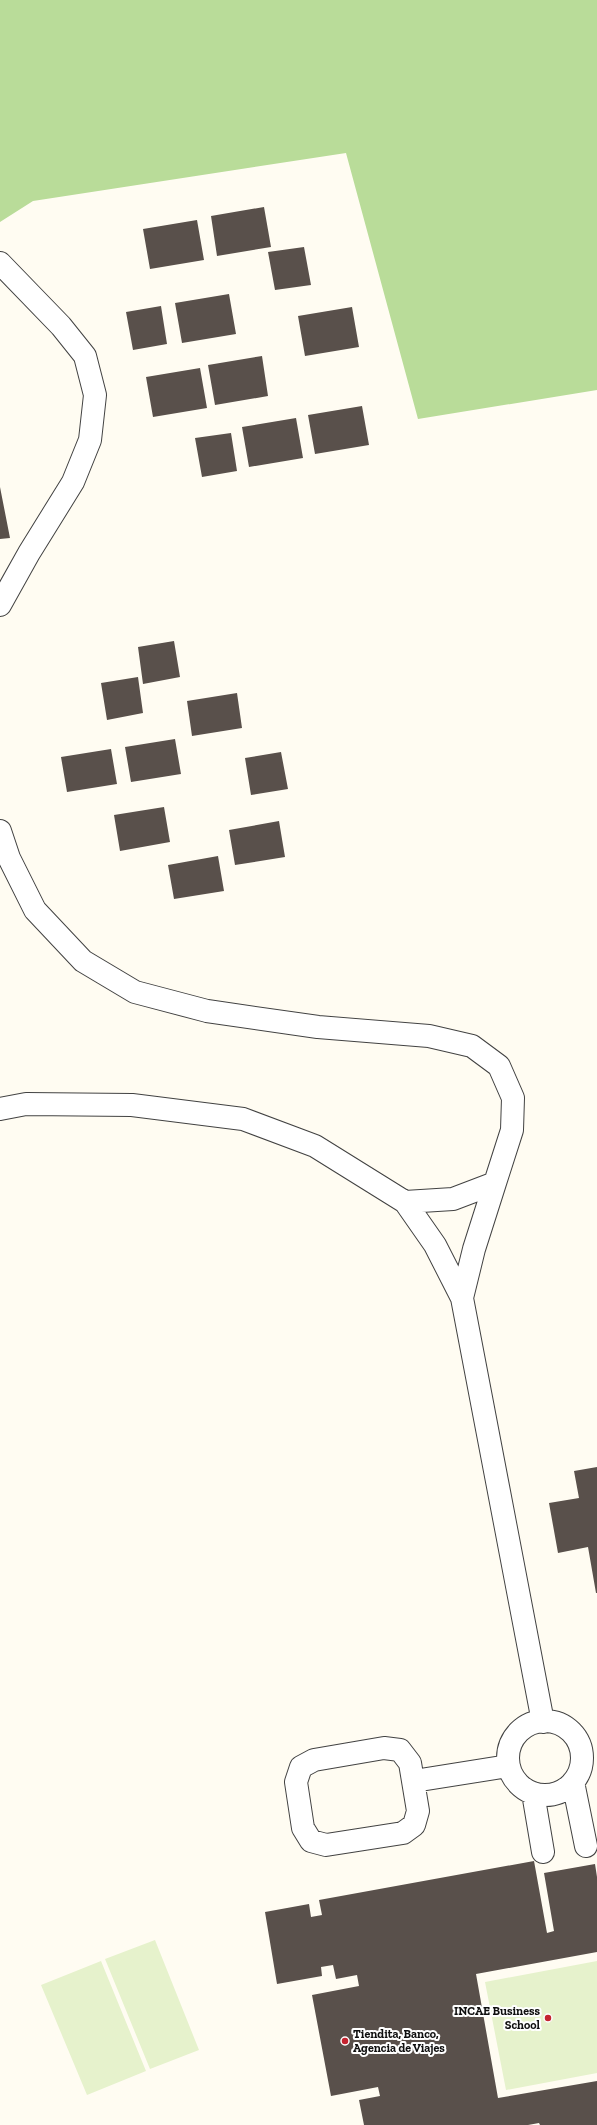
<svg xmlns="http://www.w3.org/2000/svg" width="597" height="2125" viewBox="0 0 597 2125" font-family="'Zilla Slab',serif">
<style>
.forest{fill:#b9dc99}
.pitch{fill:#e6f2cc}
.building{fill:#59504b}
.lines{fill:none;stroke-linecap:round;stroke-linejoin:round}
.minor-casing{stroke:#424242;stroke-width:24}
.minor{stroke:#fff;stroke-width:22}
.poi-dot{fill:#c4232f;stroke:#fff;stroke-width:1.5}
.labels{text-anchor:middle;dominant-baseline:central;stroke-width:4;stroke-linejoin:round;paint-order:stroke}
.poi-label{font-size:12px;font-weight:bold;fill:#0f0f0f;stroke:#fff;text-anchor:end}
</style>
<rect width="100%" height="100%" fill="#fffcf2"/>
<path class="forest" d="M0,0H597V390L418,419L346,153L33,201L0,222Z"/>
<path class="pitch" d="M155,1940L199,2050L150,2069L105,1959Z
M101,1961L146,2071L87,2095L41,1985Z
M597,1961V2073L506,2090L485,1982Z"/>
<path class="building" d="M264,207L271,247L217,256L211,216Z
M197,220L204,260L150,269L143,229Z
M304,247L311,285L275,290L268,252Z
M229,294L236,334L182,343L175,303Z
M161,306L167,344L133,350L126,312Z
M352,307L359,347L305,356L298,316Z
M262,356L268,396L215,405L208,365Z
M200,368L207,408L153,417L146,377Z
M362,406L369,445L315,454L308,415Z
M296,418L303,458L249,467L242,427Z
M231,433L237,471L202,477L195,438Z
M0,487L10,538L0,539Z
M174,641L180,677L143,684L138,647Z
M138,677L143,713L107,720L101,683Z
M237,693L242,728L192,736L187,701Z
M175,739L181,774L131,782L125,747Z
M111,749L117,784L67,792L61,757Z
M281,752L288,789L251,795L245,758Z
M164,807L170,842L120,851L114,815Z
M279,821L285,857L235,865L229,830Z
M218,856L224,891L174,899L168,865Z
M597,1467V1593H596L588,1547L558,1553L549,1503L579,1498L574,1471Z
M534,1861L547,1933L554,1931L544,1873L595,1864L597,1877V1952L476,1974L498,2098L597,2081V2125H540L539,2123L528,2125H364L359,2100L380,2096L378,2087L331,2096L312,1995L359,1986L357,1975L336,1979L333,1965L321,1967L322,1976L277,1984L265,1912L309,1904L311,1917L322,1915L319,1900Z"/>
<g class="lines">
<g class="minor-casing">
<path id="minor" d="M0,263L61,326L85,356L95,395L90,440L73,482L29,553L0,605
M0,831L9,858L35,910L83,961L135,992L207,1011L318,1027L429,1036L472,1046L499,1066L513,1098L512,1130L495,1183L453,1199L405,1202
M0,1109L26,1104L132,1105L243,1119L315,1146L405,1202L435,1245L462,1298L543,1722
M462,1298L474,1249L495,1183
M508 1758a37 37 0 1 1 74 0a37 37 0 1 1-74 0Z
M384,1748L400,1750L410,1763L418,1811L414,1825L403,1833L326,1845L311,1841L303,1828L296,1782L301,1767L314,1760Z
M414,1781L508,1766
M573,1782L586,1846
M533,1793L543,1852"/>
</g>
<use href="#minor" class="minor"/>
</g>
<g class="poi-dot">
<circle cx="548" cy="2018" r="4"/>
<circle cx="345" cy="2041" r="4"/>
</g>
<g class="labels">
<g class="poi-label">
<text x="540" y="2011">INCAE Business<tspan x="540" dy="14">School</tspan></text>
<text x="353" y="2034" text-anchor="start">Tiendita, Banco,<tspan x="353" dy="14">Agencia de Viajes</tspan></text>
</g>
</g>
</svg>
